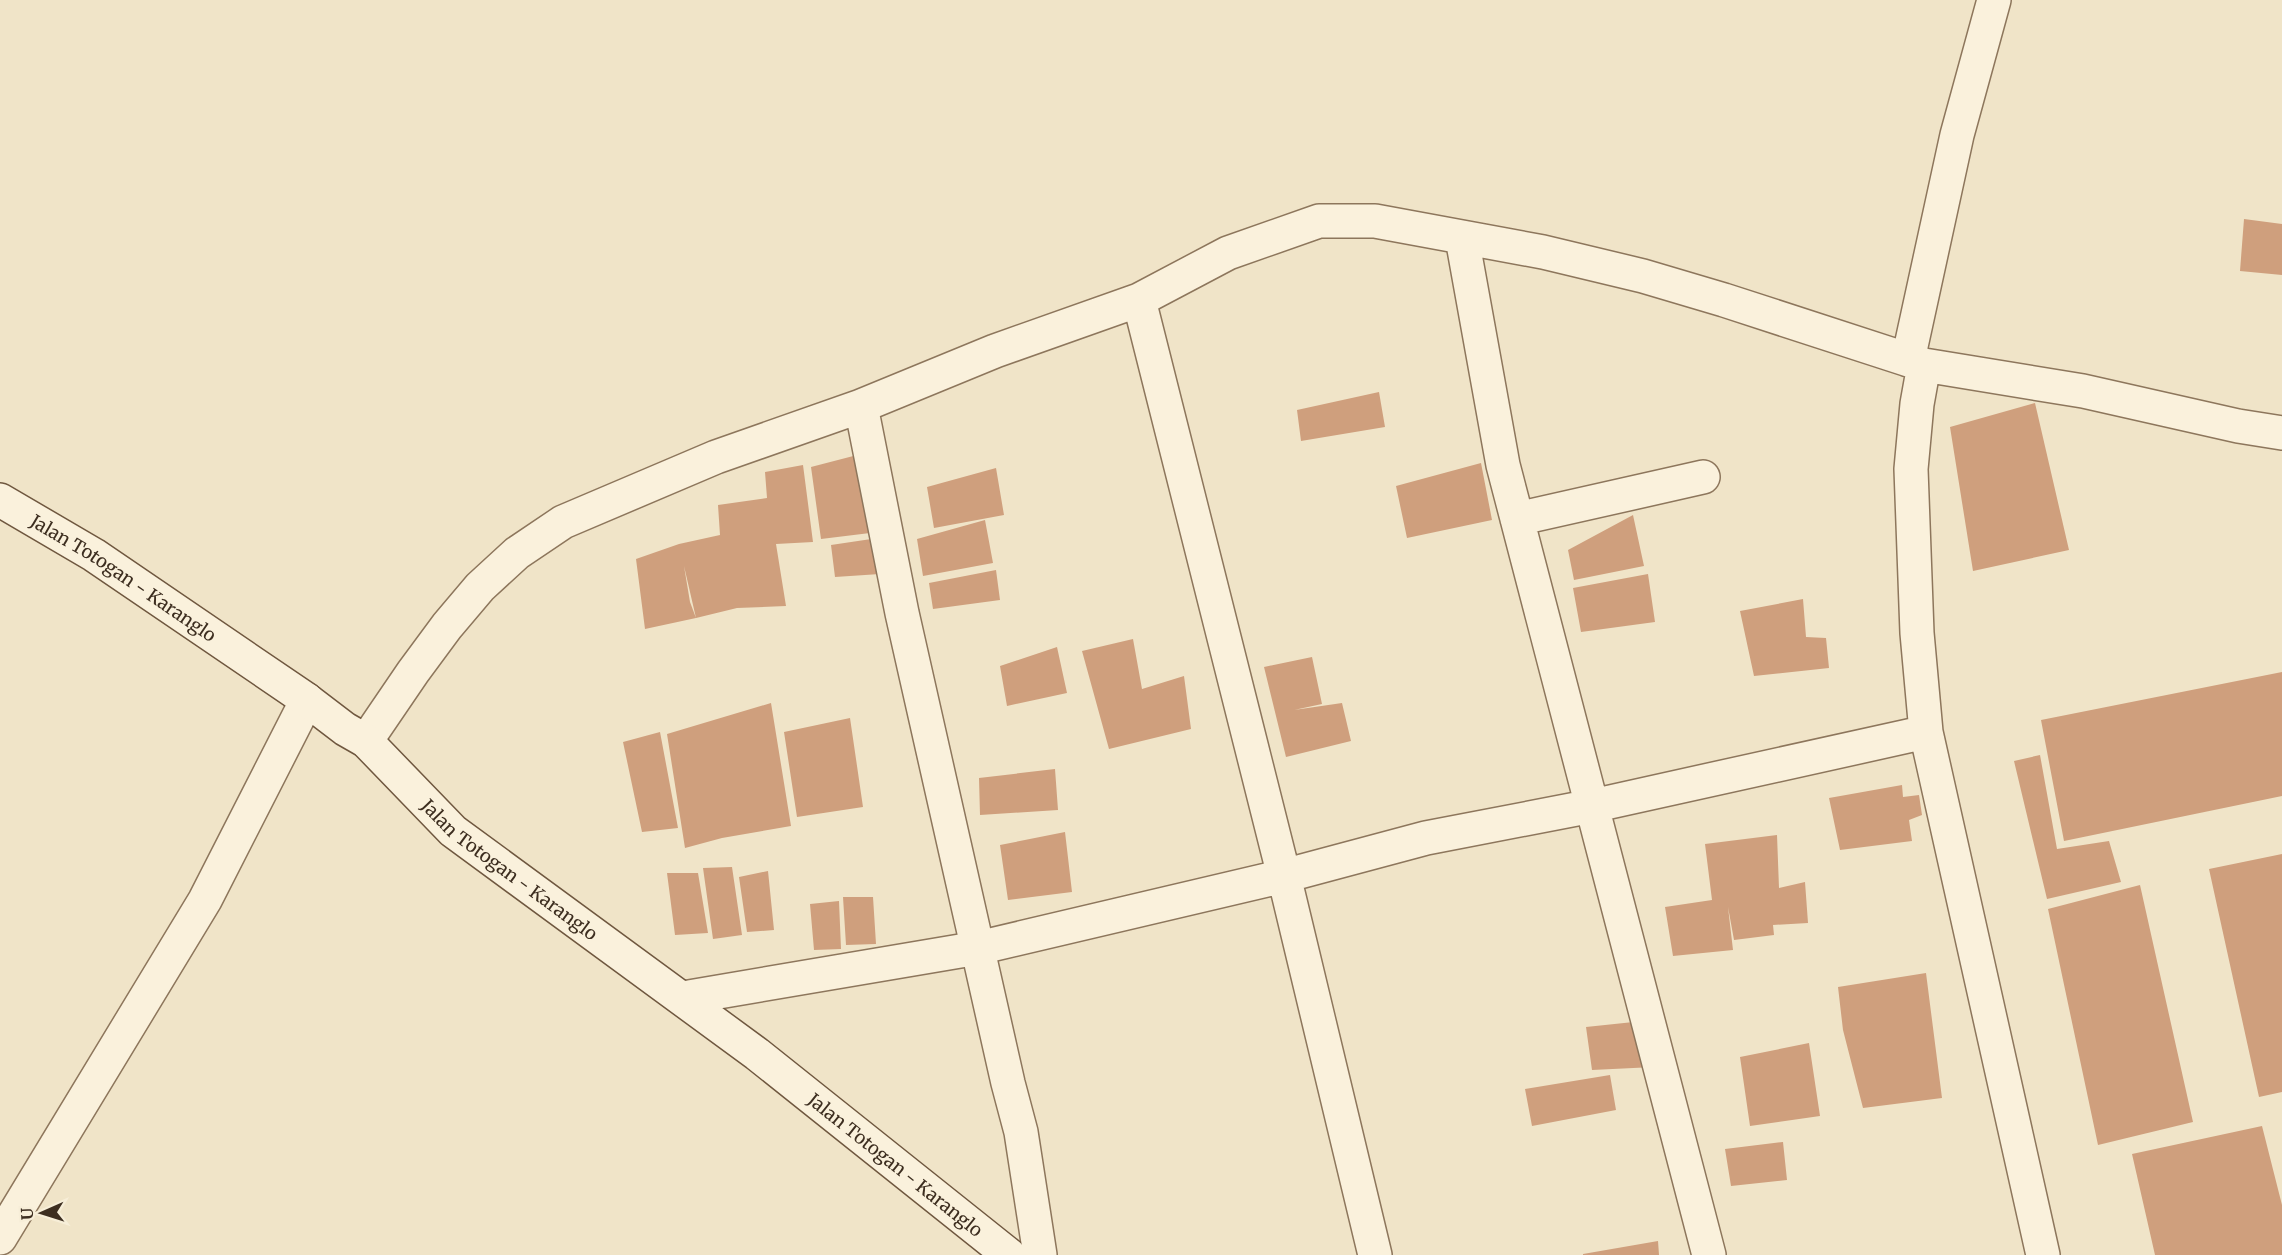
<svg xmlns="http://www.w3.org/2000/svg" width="2282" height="1255" viewBox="0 0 2282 1255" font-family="Merriweather,serif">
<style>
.building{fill:#cf9f7d}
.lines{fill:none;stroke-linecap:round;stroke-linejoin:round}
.street-casing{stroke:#8d765c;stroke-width:36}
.secondary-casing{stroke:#6f573f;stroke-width:36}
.street{stroke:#faf1dc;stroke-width:33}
.secondary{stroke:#faf1dc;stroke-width:33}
.labels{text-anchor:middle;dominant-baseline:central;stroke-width:6;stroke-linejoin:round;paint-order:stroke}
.street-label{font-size:18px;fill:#3d2e20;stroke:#f7eed8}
</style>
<rect width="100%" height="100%" fill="#f0e4c8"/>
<path class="building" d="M2244,219L2282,224V275L2240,271Z
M1379,392L1385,427L1301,441L1297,410Z
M2035,403L2069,550L1973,571L1950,427Z
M861,454L870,533L821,539L811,467Z
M1481,463L1492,520L1407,538L1396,486Z
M803,465L813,542L776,544L786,606L737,608L696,618L684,566L690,602L696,618L645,629L636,559L679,544L720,535L718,505L767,498L765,472Z
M996,468L1004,515L934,528L927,487Z
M1633,515L1644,566L1574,580L1568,550Z
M985,520L993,563L923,576L917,539Z
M878,538L880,574L835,577L831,545Z
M996,570L1000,600L933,609L929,583Z
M1648,574L1655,622L1581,632L1573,588Z
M1803,599L1806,637L1826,638L1829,668L1754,676L1740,611Z
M1133,639L1142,689L1184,676L1191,729L1109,749L1082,651Z
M1057,647L1067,693L1007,706L1000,666Z
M1312,657L1322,704L1294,710L1342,703L1351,741L1286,757L1264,667Z
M2282,672V796L2064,841L2041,720Z
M771,703L791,826L722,838L685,848L667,734Z
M850,718L863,807L797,817L784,732Z
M660,732L678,828L642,832L623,742Z
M2040,755L2057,849L2109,841L2121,882L2047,899L2014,761Z
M1055,769L1058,810L980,815L979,778Z
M1902,785L1903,797L1919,795L1922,815L1909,820L1912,841L1840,850L1829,798Z
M1065,832L1072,892L1008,900L1000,845Z
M1777,835L1779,888L1805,882L1808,923L1773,925L1774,935L1734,940L1728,907L1733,950L1673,956L1665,907L1712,900L1705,844Z
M2282,854V1092L2259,1097L2209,869Z
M732,867L742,935L713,939L703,868Z
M768,871L774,930L747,932L739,877Z
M667,873H698L708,933L675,935Z
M2140,885L2193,1122L2098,1145L2048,909Z
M843,897H873L876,944L846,945Z
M839,901L841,949L814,950L810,904Z
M1926,973L1942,1098L1863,1108L1843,1030L1838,987Z
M1643,1021L1654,1067L1592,1070L1586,1027Z
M1809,1043L1820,1116L1750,1126L1740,1057Z
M1610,1075L1616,1110L1532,1126L1525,1089Z
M2262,1126L2282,1205V1255H2155L2132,1154Z
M1783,1142L1787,1180L1731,1186L1725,1149Z
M1658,1241L1659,1255H1583V1254Z"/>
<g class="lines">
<g class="street-casing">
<path id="street" d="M1462,238L1503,465L1709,1255
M1139,300L1284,876L1375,1255
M1908,360L1957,135L1994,0
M1924,365L1917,404L1911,469L1917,633L1926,732L2043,1255
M861,406L902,613L1008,1083L1021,1132L1040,1255
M1517,519L1703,477
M366,741L413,672L447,626L480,587L517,553L563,522L716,457L861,406L995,351L1139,300L1228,253L1319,221H1375L1543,252L1643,276L1724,300L1924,365L2083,391L2238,426L2282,433
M683,998L978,948L1284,876L1426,838L1592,806L1926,732
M0,1238L205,900L307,700"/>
</g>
<g class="secondary-casing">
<g id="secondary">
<path id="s1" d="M0,500L94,555L307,700L345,729L366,741L453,831L757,1054L1009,1255"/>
</g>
</g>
<use href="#street" class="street"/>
<use href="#secondary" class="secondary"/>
</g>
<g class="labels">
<g class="street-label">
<text stroke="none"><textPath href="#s1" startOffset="146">Jalan Totogan - Karanglo</textPath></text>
<text stroke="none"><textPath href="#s1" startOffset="632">Jalan Totogan - Karanglo</textPath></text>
<text stroke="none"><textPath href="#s1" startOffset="1118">Jalan Totogan - Karanglo</textPath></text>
</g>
</g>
<g transform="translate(42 1213) rotate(267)" stroke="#f7eed8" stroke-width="4.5" paint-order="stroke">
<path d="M0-4.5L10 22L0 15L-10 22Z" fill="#3d2e20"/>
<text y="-9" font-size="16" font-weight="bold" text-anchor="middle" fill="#3d2e20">U</text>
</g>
</svg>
